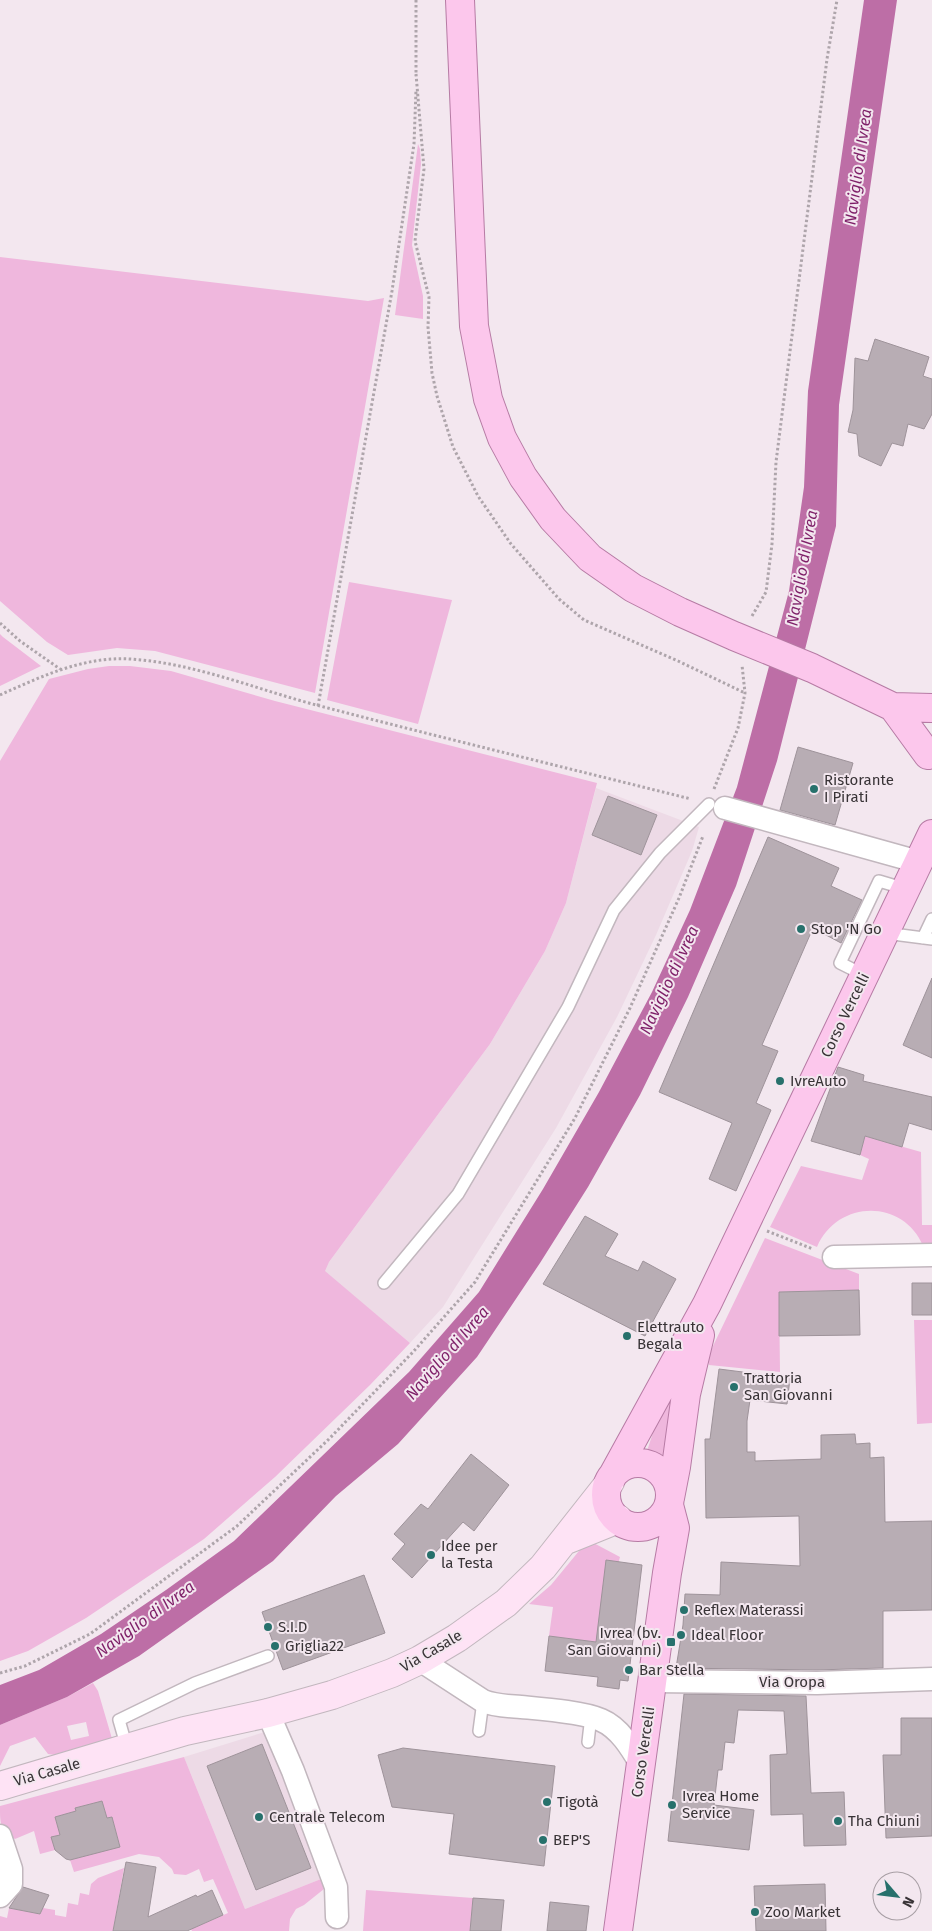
<svg xmlns="http://www.w3.org/2000/svg" width="932" height="1931" viewBox="0 0 932 1931" font-family="'Fira Sans',sans-serif">
<style>
.built{fill:#eddae6}
.green{fill:#efb7dd;fill-rule:evenodd}
.water{fill:#bd6ea6}
.building{fill:#b8adb4;stroke:#9e939a}
.lines{fill:none;stroke-linecap:round;stroke-linejoin:round}
.lane-casing{stroke:#c2b7be;stroke-width:14}
.street-casing{stroke:#c2b7be;stroke-width:25}
.secondary-casing{stroke:#c2b7be;stroke-width:30}
.primary-casing{stroke:#b67ba4;stroke-width:30}
.path{stroke:#aea5ab;stroke-width:3;stroke-dasharray:2.5 2.5;stroke-linecap:butt}
.lane{stroke:#fff;stroke-width:11}
.street{stroke:#fff;stroke-width:22}
.secondary{stroke:#fee3f5;stroke-width:28}
.primary{stroke:#fcc7ec;stroke-width:28}
.poi-dot{fill:#27716c;stroke:#f3e7ef;stroke-width:2}
.labels{text-anchor:middle;dominant-baseline:central;stroke-width:4;stroke-linejoin:round;paint-order:stroke}
.poi-label{font-size:15px;fill:#383336;stroke:#f3e7ef;text-anchor:start}
.street-label{font-size:15px;fill:#383336;stroke:#f3e7ef}
.water-label{font-size:16px;font-style:italic;fill:#7e1f68;stroke:#f3e7ef}
</style>
<rect width="100%" height="100%" fill="#f3e7ef"/>
<path class="built" d="M596,788L699,827L692,851L656,935L617,1017L556,1128L443,1307L410,1343L324,1271L329,1262L490,1044L545,951L566,903Z
M268,1731L326,1877L245,1909L184,1757Z"/>
<path class="green" d="M418,144L420,149L421,164L412,245L423,296V319L395,315Z
M0,257L368,301L384,298L315,693L155,651L117,648L68,655L47,642L0,601Z
M349,582L452,600L418,724L327,700Z
M0,634L3,637L41,666L0,686Z
M109,666H130L171,671L275,701L597,783L566,903L545,951L490,1044L329,1262L325,1271L410,1343L370,1385L275,1477L204,1539L86,1618L28,1651L0,1661V761L49,679L88,669Z
M865,1136L921,1152L922,1225H932V1246H923C903,1198 837,1200 817,1247L770,1227L801,1166L862,1180L869,1159L860,1155Z
M765,1238L859,1274V1290L779,1292L780,1372L709,1365L708,1358L713,1346Z
M914,1320H932V1423L917,1424Z
M667,1390L679,1393L672,1457L647,1451Z
M588,1540L620,1557L596,1642L549,1636L553,1607L529,1604L551,1585Z
M93,1683L98,1691L113,1742L69,1757L48,1754L35,1737L10,1746L0,1766V1725L67,1697ZM86,1722L89,1736L71,1740L67,1726Z
M184,1757L245,1909L326,1877L329,1885L304,1905L296,1909L290,1919L289,1931H192L191,1929L228,1913L213,1879L204,1882L199,1869L186,1875L174,1874L172,1869L159,1857L139,1854L74,1872L70,1860L120,1846L112,1817L107,1818L102,1801L75,1808L76,1811L55,1817L60,1835L52,1837L55,1850L40,1854L34,1831L15,1839C0,1829 0,1825 0,1806Z
M124,1868L113,1931H0V1916L7,1918L9,1908L40,1914L43,1908L55,1910V1915L66,1917L68,1903L78,1905L80,1893L89,1895L91,1884L98,1878Z
M366,1890L473,1898L470,1931H363Z"/>
<path class="water" d="M864,0H897L839,405L836,526L777,761L736,886L688,997L640,1095L588,1187L540,1263L477,1357L398,1444L336,1496L273,1561L139,1656L67,1697L0,1725V1685L39,1670L101,1634L166,1590L234,1541L409,1372L479,1292L543,1189L599,1092L652,992L690,910L737,787L789,591L804,487L808,391Z"/>
<path class="building" d="M875,339L929,357L923,376L932,379V414L924,429L908,424L903,446L892,443L881,466L859,456L857,434L848,432L853,410L855,358L868,361Z
M798,747L853,763L835,825L780,810Z
M608,796L657,815L641,855L592,835Z
M768,837L839,868L831,886L862,900L841,943L813,928L762,1045L778,1051L756,1103L771,1110L736,1191L709,1179L732,1123L659,1092Z
M932,978V1058L903,1045Z
M838,1067L864,1075L863,1081L932,1097V1130L909,1123L902,1147L865,1136L860,1155L811,1141Z
M585,1216L618,1234L605,1256L638,1271L643,1261L676,1279L645,1336L543,1284Z
M912,1283H932V1315H912Z
M859,1290L860,1335L779,1336V1292Z
M719,1369L790,1378L787,1404L750,1400L747,1421V1452H755V1461L821,1459V1435L855,1434L856,1444L870,1443V1458L884,1457L885,1522L932,1521V1610L883,1611V1668L817,1670L676,1668L683,1625L685,1594L720,1595L721,1562L800,1566L799,1516L706,1518L705,1439H710Z
M471,1454L509,1485L474,1531L463,1522L412,1578L392,1559L405,1544L394,1534L421,1504L428,1509Z
M606,1560L642,1565L628,1681L620,1680L619,1689L597,1686L598,1677L545,1671L549,1636L596,1642Z
M364,1575L385,1633L283,1670L262,1612Z
M684,1694L806,1696L811,1793L844,1792L846,1845L804,1846L803,1814L771,1815L770,1755L787,1754L784,1711L738,1710L734,1743L725,1742L722,1770H718L714,1805L754,1810L749,1850L668,1841Z
M901,1718H932V1836L886,1838L883,1755H901Z
M262,1744L311,1868L256,1890L207,1766Z
M403,1748L555,1766L544,1866L449,1854L454,1814L392,1807L378,1755Z
M102,1801L107,1818L112,1817L120,1847L70,1860L66,1859L55,1850L51,1837L60,1835L55,1817L76,1811L75,1808Z
M126,1862L156,1867L148,1917L196,1895L197,1897L212,1890L223,1915L187,1931H113Z
M825,1884L826,1931H756L754,1886Z
M23,1887L49,1895L40,1914L9,1908Z
M473,1898L504,1900L501,1931H470Z
M550,1902L589,1906L586,1931H547Z"/>
<g class="lines">
<g class="lane-casing">
<path id="lane" d="M885,933L932,939
M923,938L932,919
M864,975L840,963L879,881L906,889
M384,1283L458,1194L568,1007L614,910L660,853L709,804
M479,1731L483,1701
M588,1742L591,1716
M127,1748L119,1720L195,1683L268,1656"/>
</g>
<g class="street-casing">
<path id="street" d="M725,808L919,862
M834,1257L932,1255
M420,1660L483,1701C495,1706 508,1706 521,1707C542,1709 583,1712 601,1720C620,1728 632,1749 642,1766
M653,1681L817,1683L932,1679
M268,1713L293,1771L336,1887L337,1917
M0,1836L11,1869V1884L0,1896"/>
</g>
<g class="secondary-casing">
<path id="secondary" d="M566,1540L618,1519
M0,1786L185,1731L268,1713L332,1695L392,1673L420,1660L457,1638L506,1603L543,1567L610,1482"/>
</g>
<g class="primary-casing">
<path id="primary" d="M460,0L474,326L488,399L502,438L523,477L553,519L590,558L633,588L680,612L734,636L812,668L893,707L932,708
M893,707L928,755
M606 1495a32 32 0 1 1 64 0a32 32 0 1 1-64 0Z
M612,1477L707,1304L932,834
M670,1498L676,1467L686,1394L700,1335
M618,1931L667,1573L675,1528L669,1505"/>
</g>
<path class="path" d="M416,0V76
M416,74L424,169L415,241L429,297L428,327L432,373L437,396L453,447L478,496L511,544L559,599L584,620L678,661L745,693
M752,616L766,592L772,544L776,462L827,59L837,0
M0,623L20,641L60,669
M0,695C40,677 84,656 130,659C195,663 258,690 320,706C443,738 567,768 691,799
M318,706L392,291L414,144L416,90
M714,789L738,728L745,693L742,665
M767,1231L813,1249
M0,1673L25,1666L90,1634L237,1526L329,1439L413,1352L475,1282L575,1118L630,1008L679,898L703,836"/>
<use href="#lane" class="lane"/>
<use href="#street" class="street"/>
<use href="#secondary" class="secondary"/>
<use href="#primary" class="primary"/>
</g>
<g class="poi-dot">
<circle cx="814" cy="789" r="5"/>
<circle cx="801" cy="929" r="5"/>
<circle cx="780" cy="1081" r="5"/>
<circle cx="627" cy="1336" r="5"/>
<circle cx="734" cy="1387" r="5"/>
<circle cx="431" cy="1555" r="5"/>
<circle cx="684" cy="1610" r="5"/>
<circle cx="268" cy="1627" r="5"/>
<circle cx="681" cy="1635" r="5"/>
<rect x="666" y="1637" width="10" height="10" rx="2.5"/>
<circle cx="275" cy="1646" r="5"/>
<circle cx="629" cy="1670" r="5"/>
<circle cx="547" cy="1802" r="5"/>
<circle cx="672" cy="1805" r="5"/>
<circle cx="259" cy="1817" r="5"/>
<circle cx="838" cy="1821" r="5"/>
<circle cx="543" cy="1840" r="5"/>
<circle cx="755" cy="1912" r="5"/>
</g>
<g class="labels">
<g class="poi-label">
<text x="824" y="780">Ristorante<tspan x="824" dy="17">I Pirati</tspan></text>
<text x="811" y="929">Stop 'N Go</text>
<text x="790" y="1081">IvreAuto</text>
<text x="637" y="1327">Elettrauto<tspan x="637" dy="17">Begala</tspan></text>
<text x="744" y="1378">Trattoria<tspan x="744" dy="17">San Giovanni</tspan></text>
<text x="441" y="1546">Idee per<tspan x="441" dy="17">la Testa</tspan></text>
<text x="694" y="1610">Reflex Materassi</text>
<text x="278" y="1627">S.I.D</text>
<text x="661" y="1633" text-anchor="end">Ivrea (bv.<tspan x="661" dy="17">San Giovanni)</tspan></text>
<text x="691" y="1635">Ideal Floor</text>
<text x="285" y="1646">Griglia22</text>
<text x="639" y="1670">Bar Stella</text>
<text x="682" y="1796">Ivrea Home<tspan x="682" dy="17">Service</tspan></text>
<text x="557" y="1802">Tigotà</text>
<text x="269" y="1817">Centrale Telecom</text>
<text x="848" y="1821">Tha Chiuni</text>
<text x="553" y="1840">BEP'S</text>
<text x="765" y="1912">Zoo Market</text>
</g>
<g class="street-label">
<text transform="translate(845 1015) rotate(-64)">Corso Vercelli</text>
<text transform="translate(431 1651) rotate(-30)">Via Casale</text>
<text x="792" y="1682">Via Oropa</text>
<text transform="translate(643 1752) rotate(-82)">Corso Vercelli</text>
<text transform="translate(47 1772) rotate(-16)">Via Casale</text>
</g>
<g class="water-label">
<text transform="translate(858 167) rotate(-82)">Naviglio di Ivrea</text>
<text transform="translate(802 568) rotate(-80)">Naviglio di Ivrea</text>
<text transform="translate(669 980) rotate(-65)">Naviglio di Ivrea</text>
<text transform="translate(447 1353) rotate(-49)">Naviglio di Ivrea</text>
<text transform="translate(145 1619) rotate(-36)">Naviglio di Ivrea</text>
</g>
</g>
<g transform="translate(897 1896) rotate(118)"><circle r="24" fill="#f3e7ef" stroke="#a89fa5"/>
<path d="M0-4L9 19L0 12L-9 19Z" fill="#27716c"/>
<text y="-8" font-size="14" font-weight="bold" text-anchor="middle" fill="#383336">N</text>
</g>
</svg>
